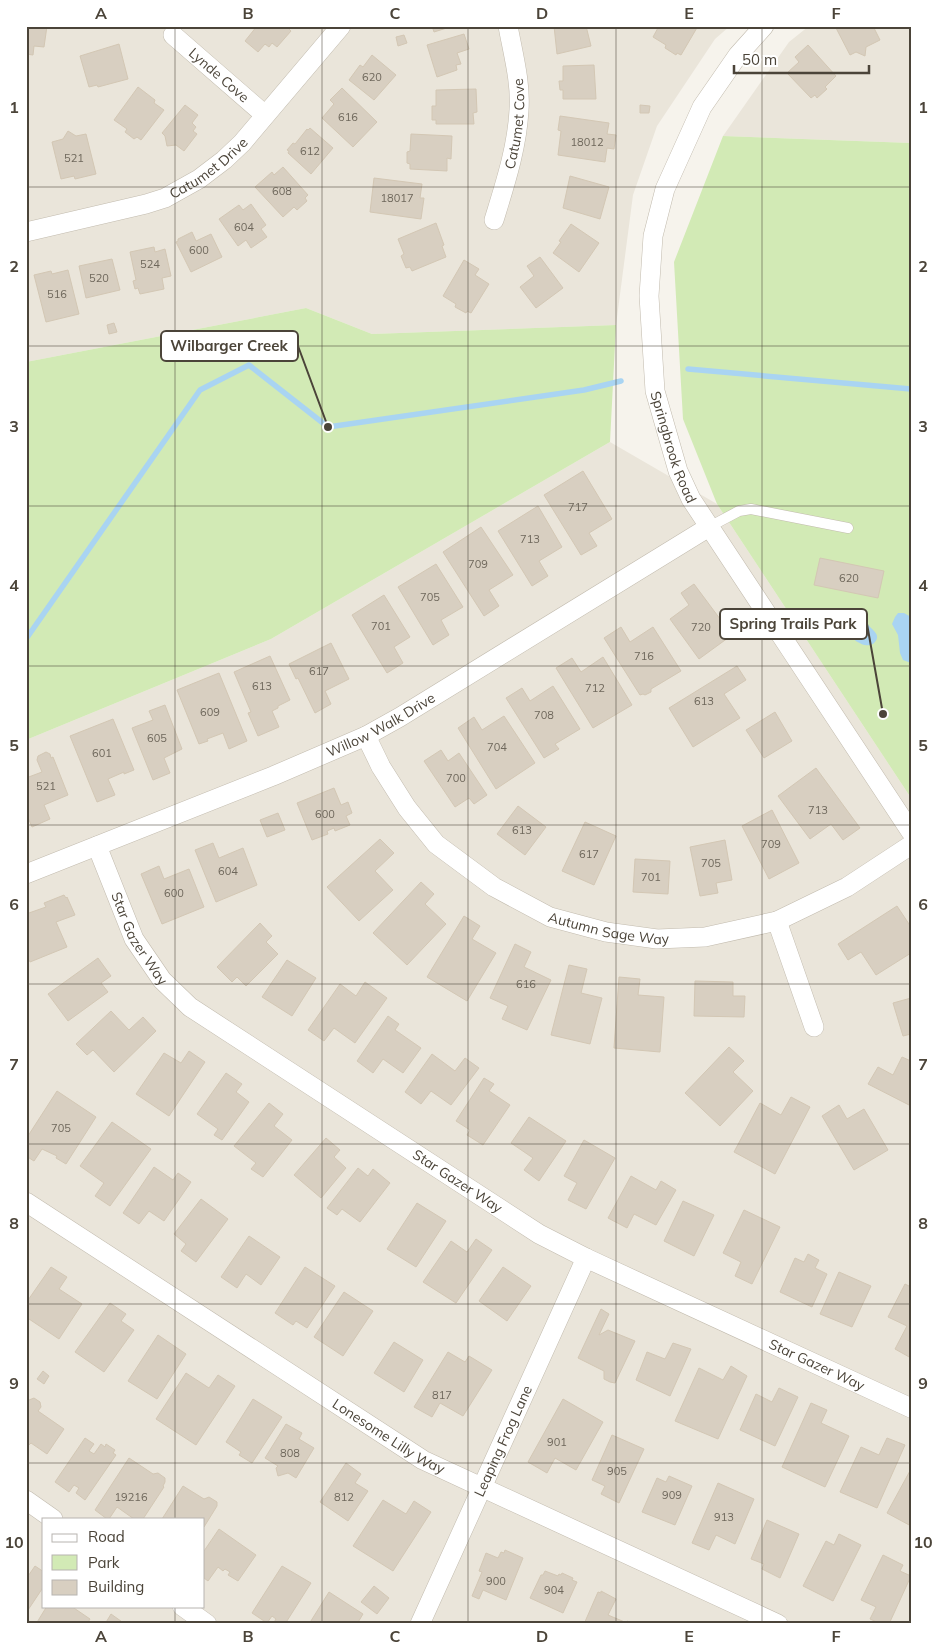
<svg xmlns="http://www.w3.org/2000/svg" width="937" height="1650" viewBox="0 0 937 1650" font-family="Mulish,sans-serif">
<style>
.residential{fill:#eae5da;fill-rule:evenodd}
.green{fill:#d2eab5}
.water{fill:#a9d4f2}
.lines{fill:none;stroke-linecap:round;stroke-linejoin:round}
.stream{stroke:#a9d4f2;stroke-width:5.5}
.building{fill:#d8cfc1;stroke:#d3c7b4}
.service-casing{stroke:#c2bbae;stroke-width:11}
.minor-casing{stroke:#c2bbae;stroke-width:20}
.service{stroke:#fff;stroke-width:10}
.minor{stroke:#fff;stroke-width:19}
.grid{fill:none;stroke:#4b4439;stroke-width:1;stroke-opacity:0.55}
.labels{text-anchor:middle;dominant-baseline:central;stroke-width:4;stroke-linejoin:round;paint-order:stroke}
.number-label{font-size:11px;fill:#6e675b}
.street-label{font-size:14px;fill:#4b4439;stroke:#fff}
.leader{fill:none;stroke:#4b4439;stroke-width:2}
.callout-dot{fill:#4b4439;stroke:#fff;stroke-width:2}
.callout{fill:#fff;stroke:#4b4439;stroke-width:2}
.callout-label{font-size:15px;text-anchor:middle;font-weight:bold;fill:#4b4439}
.neatline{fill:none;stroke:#4b4439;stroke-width:2}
.grid-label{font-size:16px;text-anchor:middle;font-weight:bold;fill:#4b4439}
</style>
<rect width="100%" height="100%" fill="#f6f3ec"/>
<path class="residential" d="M26,26H730L715,39L657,126L633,195L616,325L372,334L306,308L26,362Z
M809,26H911V143L723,136L789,42Z
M610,442L717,504L911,798V1624H26V740L271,639ZM44,1519H204V1606H44Z"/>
<path class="green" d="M723,136L911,143V798L717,504L683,419L674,262Z
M306,308L372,334L616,325L610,442L271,639L26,740V362Z"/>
<path class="water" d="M853,608C857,608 861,608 864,612C866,614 866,620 867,623C870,629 882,634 875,642C864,656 827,622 853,608Z
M898,613H904L911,617V663L903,660L900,653L898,635L892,624L895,617Z"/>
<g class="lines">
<path class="stream" d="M688,369L911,389
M26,639L200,390L249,365L328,427L584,390L621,381"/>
</g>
<path class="building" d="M26,26H47L44,47L34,46L33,55L26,54Z
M257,26H286L291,31L277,47L272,43L269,47L265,44L258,52L245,41Z
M432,26H453L434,32Z
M554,26H586L591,46L557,54Z
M659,26H698L681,55L677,53L676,55L665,48L666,45L653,37Z
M835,26H873L880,40L866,47L865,56L856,52L850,55Z
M464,34L469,49L457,53L461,64L456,65L457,70L437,77L427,45Z
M404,35L407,43L398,46L396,37Z
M119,44L128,79L98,87L97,85L89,87L80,56Z
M808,45L836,76L825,87L827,89L817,98L815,95L811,98L787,73L799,62L795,57Z
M372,55L396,75L374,100L349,80L360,65L363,67Z
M594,65L596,99H563V90H560L559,81H563V66Z
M138,87L155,100L154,103L164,110L141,140L137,137L134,139L125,132L127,129L114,120Z
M342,88L377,122L353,147L322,118L334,104L330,100Z
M476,89L477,112L473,113L474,124H436V120H432V106H436V90Z
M185,105L198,115L192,123L196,127L193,131L197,134L184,151L176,145L167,146L165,136L162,133Z
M640,105L650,106L649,113H640Z
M560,116L609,123L607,134L616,135L614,149L607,148L605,162L558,155L561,131L558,130Z
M310,128L333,148L311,174L288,153L289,151L287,150L293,143L295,144L307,129L308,130Z
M68,131L76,136L86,134L96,174L75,179L74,176L61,179L52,142L63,139Z
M411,134L452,136L451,159L447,158V171L410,169V164L407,163V152L410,151Z
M283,167L308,195L305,198L307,201L297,210L294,207L283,217L255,187L272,172L274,175Z
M570,176L609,187L600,219L563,208Z
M374,178L422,184L420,198H424L421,219L370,212Z
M251,204L266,225L261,229L267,237L251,248L246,240L238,246L219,219L239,205L243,210Z
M436,223L444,245L442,246L446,257L412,271L410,267L406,268L401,256L404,254L398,239Z
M571,224L599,243L579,272L553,253L561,242L559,241Z
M192,232L196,241L211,234L222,257L191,272L176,242L178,241V239Z
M154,247L155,252L165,249L171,276L162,278L164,289L140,294L138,288L135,289L133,281L136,280L130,252Z
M540,257L563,288L536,308L520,287L534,276L527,266Z
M112,259L120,290L86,298L79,266Z
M464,260L479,269L475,275L489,284L471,313L467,311L466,313L455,307L456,304L443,296Z
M68,270L79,314L46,322L34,275L51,271L52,274Z
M114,323L117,332L109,334L107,325Z
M583,471L612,519L589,533L597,546L581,555L544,495Z
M538,506L562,547L539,561L548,576L532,586L498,531Z
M481,527L513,575L489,590L499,606L484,616L443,552Z
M820,558L884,571L878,598L814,585Z
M436,564L463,607L441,620L449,635L433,645L398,587Z
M694,584L732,635L699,659L670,619L689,605L681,593Z
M384,595L410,637L394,647L403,663L387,673L352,615Z
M621,627L630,642L653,627L681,671L651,689V692L645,695L643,694L640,695L604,638Z
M331,643L349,679L325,691L331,704L315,713L298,678L296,679L289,664Z
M270,656L290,700L278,706V708L272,711L279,727L258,736L248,713L251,712L234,672Z
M603,657L632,705L593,728L556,668L572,658L581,672Z
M737,666L746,680L724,694L740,718L693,747L669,708Z
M219,673L247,741L229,749L223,733L207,739L208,741L199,744L177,690Z
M553,686L580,729L555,744L559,749L544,758L506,698L522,688L530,701Z
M165,705L182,749L164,758L170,773L153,780L132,728L153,720L149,711Z
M775,712L792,741L764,758L746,730Z
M504,716L535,763L496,789L458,728L474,717L482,730Z
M113,719L134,770L124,774V772L108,779L115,795L97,802L70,736Z
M441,750L448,761L459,753L487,795L474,804L469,798L455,807L424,761Z
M46,752L50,754L51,758L53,757L68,795L44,805L50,819L32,827L26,813V778L42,772L37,760L38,756Z
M816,768L860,828L843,840L831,824L810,839L778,796Z
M334,788L341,805L348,802L352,813L346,816L350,825L335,831L334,828L327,831L328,834L312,840L297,803Z
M518,806L546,827L525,855L497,834Z
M772,810L799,863L769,879L742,826Z
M278,813L285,830L267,837L260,820Z
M585,822L616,836L594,885L562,871Z
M380,839L394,853L375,871L393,890L359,921L327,887Z
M725,840L732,880L716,883L718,893L700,896L690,847Z
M213,843L219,858L243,848L257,885L216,902L195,850Z
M635,859L670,861L668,894L633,892Z
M159,866L164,879L189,869L204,907L162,924L141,874Z
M421,882L434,894L425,904L446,924L407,965L373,933Z
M64,895L66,898L67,897L75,915L56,922L67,947L30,962L29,960L26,962V914L46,907L44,903Z
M897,906L911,927V953L876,975L861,952L848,960L838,944Z
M464,916L480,926L472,939L496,953L467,1001L427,977Z
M260,923L272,936L266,942L278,954L246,986L237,977L232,982L217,967Z
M515,944L531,952L524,967L551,980L527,1030L502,1019L508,1006L490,998Z
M98,958L111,976L101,983L108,992L68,1021L48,994Z
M287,960L316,978L292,1016L262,997Z
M569,965L587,969L581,993L602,998L590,1044L551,1035Z
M619,977L640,979L638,995L664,997L660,1052L614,1048Z
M695,981L733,982V996H745L744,1017L694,1016Z
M365,982L387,998L355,1043L334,1028L324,1041L308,1030L340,984L356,996Z
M911,998V1034L903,1036L893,1003Z
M111,1011L129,1030L143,1017L156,1031L114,1072L93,1050L87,1055L76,1044Z
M388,1016L399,1024L395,1030L421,1048L403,1073L383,1059L373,1073L357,1061Z
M729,1047L744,1061L733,1072L753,1091L720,1126L685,1093Z
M189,1051L205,1062L169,1116L136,1094L164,1053L181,1063Z
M432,1054L455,1071L465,1058L479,1068L451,1105L431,1091L421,1104L405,1092Z
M902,1057L911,1061V1106L868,1084L878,1067L893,1075Z
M226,1073L242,1084L236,1092L249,1102L222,1140L214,1135L218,1129L197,1114Z
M484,1078L494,1084L489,1091L510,1105L483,1145L467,1135L470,1130L456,1121Z
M57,1091L96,1117L66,1164L56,1158L57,1156L42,1149L34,1161L26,1156V1139Z
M791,1097L810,1107L775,1174L734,1152L760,1103L781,1115Z
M269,1103L283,1114L274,1126L292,1140L263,1177L251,1169L256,1163L234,1146Z
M839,1105L847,1119L864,1109L888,1150L854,1170L822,1116Z
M529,1117L566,1141L539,1181L524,1170L533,1158L511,1143Z
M112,1122L151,1149L110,1206L95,1196L104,1183L80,1166Z
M326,1138L340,1150L334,1157L346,1168L321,1198L294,1175Z
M584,1140L615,1158L586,1209L568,1200L577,1183L564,1176Z
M154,1167L173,1180L178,1173L191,1182L164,1221L149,1211L139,1224L123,1213Z
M358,1168L368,1176L373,1169L390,1183L360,1222L342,1209L337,1215L327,1208Z
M631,1176L656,1190L661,1181L676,1190L656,1225L634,1214L627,1228L608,1218Z
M201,1199L228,1219L196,1262L181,1251L186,1244L174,1234Z
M683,1201L714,1215L694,1256L664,1241Z
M417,1203L446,1221L416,1267L387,1249Z
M744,1210L780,1227L752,1284L735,1276L741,1262L723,1253Z
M249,1236L280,1257L261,1285L246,1274L237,1288L221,1277Z
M476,1239L492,1250L456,1303L423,1282L451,1241L467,1252Z
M808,1254L819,1260L815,1268L827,1274L812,1307L780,1292L795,1258L804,1262Z
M51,1267L67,1277L59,1289L82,1304L59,1339L26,1317V1303Z
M305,1267L335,1286L307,1328L296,1321L293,1325L275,1313Z
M503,1267L531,1286L507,1321L479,1301Z
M839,1272L871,1286L852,1327L820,1314Z
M905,1284L911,1287V1358L895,1349L907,1326L888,1317Z
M344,1292L373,1311L343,1356L314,1337Z
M110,1303L126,1314L121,1321L134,1330L104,1372L75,1352Z
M601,1309L609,1314L599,1335L608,1330L635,1341L615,1383L610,1382L604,1379V1371L578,1358Z
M158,1335L186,1354L157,1399L128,1381Z
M394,1342L423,1360L404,1392L374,1373Z
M673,1343L691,1349L670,1396L636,1380L647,1352L665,1359Z
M448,1352L465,1362L469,1356L492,1370L463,1416L440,1403L432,1417L414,1407Z
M731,1366L747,1376L718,1439L675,1421L699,1368L723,1380Z
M43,1371L49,1376L44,1384L37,1379Z
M186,1373L209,1388L218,1375L235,1386L196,1445L156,1419Z
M779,1388L798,1397L775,1446L740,1430L756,1394L772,1402Z
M34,1398L40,1402L41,1407L38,1411L64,1429L47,1454L31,1443L29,1445L26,1443V1404L29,1400Z
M253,1399L282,1417L252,1463L239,1455L241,1452L226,1442Z
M563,1399L603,1422L576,1470L555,1458L547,1473L528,1462Z
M811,1403L827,1410L821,1423L849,1436L825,1487L782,1467Z
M286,1424L302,1433L299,1439L314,1448L296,1478L288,1473L278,1476L276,1468L278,1466L265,1458Z
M612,1435L644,1449L619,1503L601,1494L605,1486L592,1480Z
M85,1438L94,1444L89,1451L94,1454L101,1444L105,1447L106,1444L115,1450L113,1453L116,1455L85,1500L76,1493L79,1488L74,1485L69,1492L55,1482Z
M887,1438L905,1445L877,1508L840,1492L861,1447L879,1455Z
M129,1458L153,1474L158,1473L165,1478V1482L163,1486L164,1487L143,1519H134L117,1507L109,1519H107L95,1510Z
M346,1463L361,1474L355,1483L368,1491L348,1521L320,1502Z
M911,1469V1526L887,1513Z
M669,1476L692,1486L675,1525L642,1512L657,1478L666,1482Z
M718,1483L754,1499L735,1544L716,1535L709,1550L692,1543Z
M183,1486L204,1499L209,1497L217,1502V1506L204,1527V1519H162Z
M383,1500L406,1514L414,1501L431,1512L393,1571L353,1546Z
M767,1520L799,1534L780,1578L762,1569L764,1564L751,1559Z
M219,1529L256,1555L238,1581L228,1575L230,1572L225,1569L223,1571L218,1567L208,1581L204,1578V1551Z
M839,1534L861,1545L833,1601L803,1586L826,1541L834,1545Z
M505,1550L523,1558L506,1600L483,1590L479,1599L472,1596L482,1572L479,1571L486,1553L498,1558L501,1552L504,1553Z
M883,1555L903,1565L900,1571L911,1576L889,1624H881L870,1619L876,1607L861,1600Z
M35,1566L44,1572V1586L26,1613V1579Z
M282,1566L311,1583L285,1624H273L276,1619L272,1616L267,1623L252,1613Z
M545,1571L558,1576L559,1574L561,1575L562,1573L573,1578L572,1580L577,1582L563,1613L530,1598L541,1575H543Z
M374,1586L389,1598L377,1614L361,1602Z
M601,1591L616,1599L608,1615L627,1623V1621L633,1624H584L598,1592L601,1593Z
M329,1592L363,1614L357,1624H309Z
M47,1606H71L90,1619L87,1624H36Z
M111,1614L125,1624H105Z"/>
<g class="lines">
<g class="service-casing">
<path id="service" d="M709,527L739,511L751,509L848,528"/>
</g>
<g class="minor-casing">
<g id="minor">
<path id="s1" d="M764,26L738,55L702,107L665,189L653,236L649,296L655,391L678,471L691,499L911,832"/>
<path id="s2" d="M173,35L265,115"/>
<path id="s3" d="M494,220C505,184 517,148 519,110C521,82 513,54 508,26"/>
<path id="s4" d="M26,232L146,204L165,198L199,179L224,160L242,143L341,26"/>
<path id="s5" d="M366,736L381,767L407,808L436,844L494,887L550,917L606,932L657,939L705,937L777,921L847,887L911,845"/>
<path id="s6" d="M97,846L134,939L162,980L190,1007L539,1234L586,1258L911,1408"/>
<path id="s7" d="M26,874L273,776L366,736L400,717L709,527"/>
<path d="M777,921L814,1027"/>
<path id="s8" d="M26,1202L423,1460L778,1624"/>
<path d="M26,1500L53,1519"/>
<path d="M182,1606L207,1624"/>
<path id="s9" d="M420,1624L586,1258"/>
</g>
</g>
<use href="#service" class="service"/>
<use href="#minor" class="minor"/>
</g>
<path class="grid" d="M175,26V1519M322,26V1624M468,26V1624M616,26V1624M762,26V1624M26,187H911M26,346H911M26,506H911M26,666H911M26,825H911M26,984H911M26,1144H911M26,1304H911M26,1463H911M175,1606V1624"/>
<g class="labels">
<g class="number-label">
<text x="372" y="77">620</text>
<text x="348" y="117">616</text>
<text x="587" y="142">18012</text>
<text x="310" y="151">612</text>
<text x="74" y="158">521</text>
<text x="282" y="191">608</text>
<text x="397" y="198">18017</text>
<text x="244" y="227">604</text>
<text x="199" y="250">600</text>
<text x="150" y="264">524</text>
<text x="99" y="278">520</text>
<text x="57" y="294">516</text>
<text x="578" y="507">717</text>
<text x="530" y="539">713</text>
<text x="478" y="564">709</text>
<text x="849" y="578">620</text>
<text x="430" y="597">705</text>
<text x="381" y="626">701</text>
<text x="701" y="627">720</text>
<text x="644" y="656">716</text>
<text x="319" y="671">617</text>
<text x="262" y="686">613</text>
<text x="595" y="688">712</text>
<text x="704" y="701">613</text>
<text x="210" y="712">609</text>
<text x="544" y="715">708</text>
<text x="157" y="738">605</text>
<text x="497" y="747">704</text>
<text x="102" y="753">601</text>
<text x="456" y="778">700</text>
<text x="46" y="786">521</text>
<text x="818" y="810">713</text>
<text x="325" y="814">600</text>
<text x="522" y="830">613</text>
<text x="771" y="844">709</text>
<text x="589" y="854">617</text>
<text x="711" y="863">705</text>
<text x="228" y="871">604</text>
<text x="651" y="877">701</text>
<text x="174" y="893">600</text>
<text x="526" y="984">616</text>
<text x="61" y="1128">705</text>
<text x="442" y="1395">817</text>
<text x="557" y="1442">901</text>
<text x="290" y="1453">808</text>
<text x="617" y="1471">905</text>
<text x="672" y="1495">909</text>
<text x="131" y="1497">19216</text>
<text x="344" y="1497">812</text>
<text x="724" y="1517">913</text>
<text x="496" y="1581">900</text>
<text x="554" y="1590">904</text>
</g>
<g class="street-label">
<text stroke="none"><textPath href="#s2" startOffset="61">Lynde Cove</textPath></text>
<text stroke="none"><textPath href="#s3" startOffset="99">Catumet Cove</textPath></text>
<text stroke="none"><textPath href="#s4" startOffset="196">Catumet Drive</textPath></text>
<text stroke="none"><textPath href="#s1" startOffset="455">Springbrook Road</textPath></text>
<text stroke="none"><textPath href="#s7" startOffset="385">Willow Walk Drive</textPath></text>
<text stroke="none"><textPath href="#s5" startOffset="325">Autumn Sage Way</textPath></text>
<text stroke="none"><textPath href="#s6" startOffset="102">Star Gazer Way</textPath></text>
<text stroke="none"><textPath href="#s6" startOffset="508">Star Gazer Way</textPath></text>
<text stroke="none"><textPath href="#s6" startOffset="912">Star Gazer Way</textPath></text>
<text stroke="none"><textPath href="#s8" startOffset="432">Lonesome Lilly Way</textPath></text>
<text stroke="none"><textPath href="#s9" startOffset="201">Leaping Frog Lane</textPath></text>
</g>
</g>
<path class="leader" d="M328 427L298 346M883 714L867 624"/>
<g class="callout-dot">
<circle cx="328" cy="427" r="5"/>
<circle cx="883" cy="714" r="5"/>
</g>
<g class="callout">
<rect x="161" y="331" width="137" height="30" rx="5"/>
<rect x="720" y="609" width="147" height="30" rx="5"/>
</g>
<g class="callout-label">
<text x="229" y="351">Wilbarger Creek</text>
<text x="793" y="629">Spring Trails Park</text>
</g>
<rect width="937" height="1650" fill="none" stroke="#ffffff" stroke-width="55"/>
<rect x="42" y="1518" width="162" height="90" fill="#ffffff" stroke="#b7b4b0"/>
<rect x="52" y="1534" width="25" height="8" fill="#ffffff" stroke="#b7b4b0"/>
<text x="88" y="1542" font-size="15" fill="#4b4439">Road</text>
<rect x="52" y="1555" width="25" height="15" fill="#d2eab5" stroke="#b7b4b0"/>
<text x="88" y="1568" font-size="15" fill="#4b4439">Park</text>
<rect x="52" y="1580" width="25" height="15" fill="#d8cfc1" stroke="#b7b4b0"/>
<text x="88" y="1592" font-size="15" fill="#4b4439">Building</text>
<path d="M734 65v8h135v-8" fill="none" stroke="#4b4439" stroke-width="2.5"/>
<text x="742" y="65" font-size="15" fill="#4b4439" stroke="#ffffff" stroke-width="4" paint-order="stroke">50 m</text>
<rect x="28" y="28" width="882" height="1594" class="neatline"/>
<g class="grid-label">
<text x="101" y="19">A</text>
<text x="248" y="19">B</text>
<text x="395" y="19">C</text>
<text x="542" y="19">D</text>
<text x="689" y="19">E</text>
<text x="836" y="19">F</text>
<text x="14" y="113">1</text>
<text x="923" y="113">1</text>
<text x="14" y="272">2</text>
<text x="923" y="272">2</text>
<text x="14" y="432">3</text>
<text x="923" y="432">3</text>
<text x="14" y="591">4</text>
<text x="923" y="591">4</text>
<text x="14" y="751">5</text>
<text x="923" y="751">5</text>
<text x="14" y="910">6</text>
<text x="923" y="910">6</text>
<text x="14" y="1070">7</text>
<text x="923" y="1070">7</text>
<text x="14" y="1229">8</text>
<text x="923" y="1229">8</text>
<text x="14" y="1389">9</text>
<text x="923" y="1389">9</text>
<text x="14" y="1548">10</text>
<text x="923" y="1548">10</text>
<text x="101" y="1642">A</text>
<text x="248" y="1642">B</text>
<text x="395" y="1642">C</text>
<text x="542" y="1642">D</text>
<text x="689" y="1642">E</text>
<text x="836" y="1642">F</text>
</g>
</svg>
